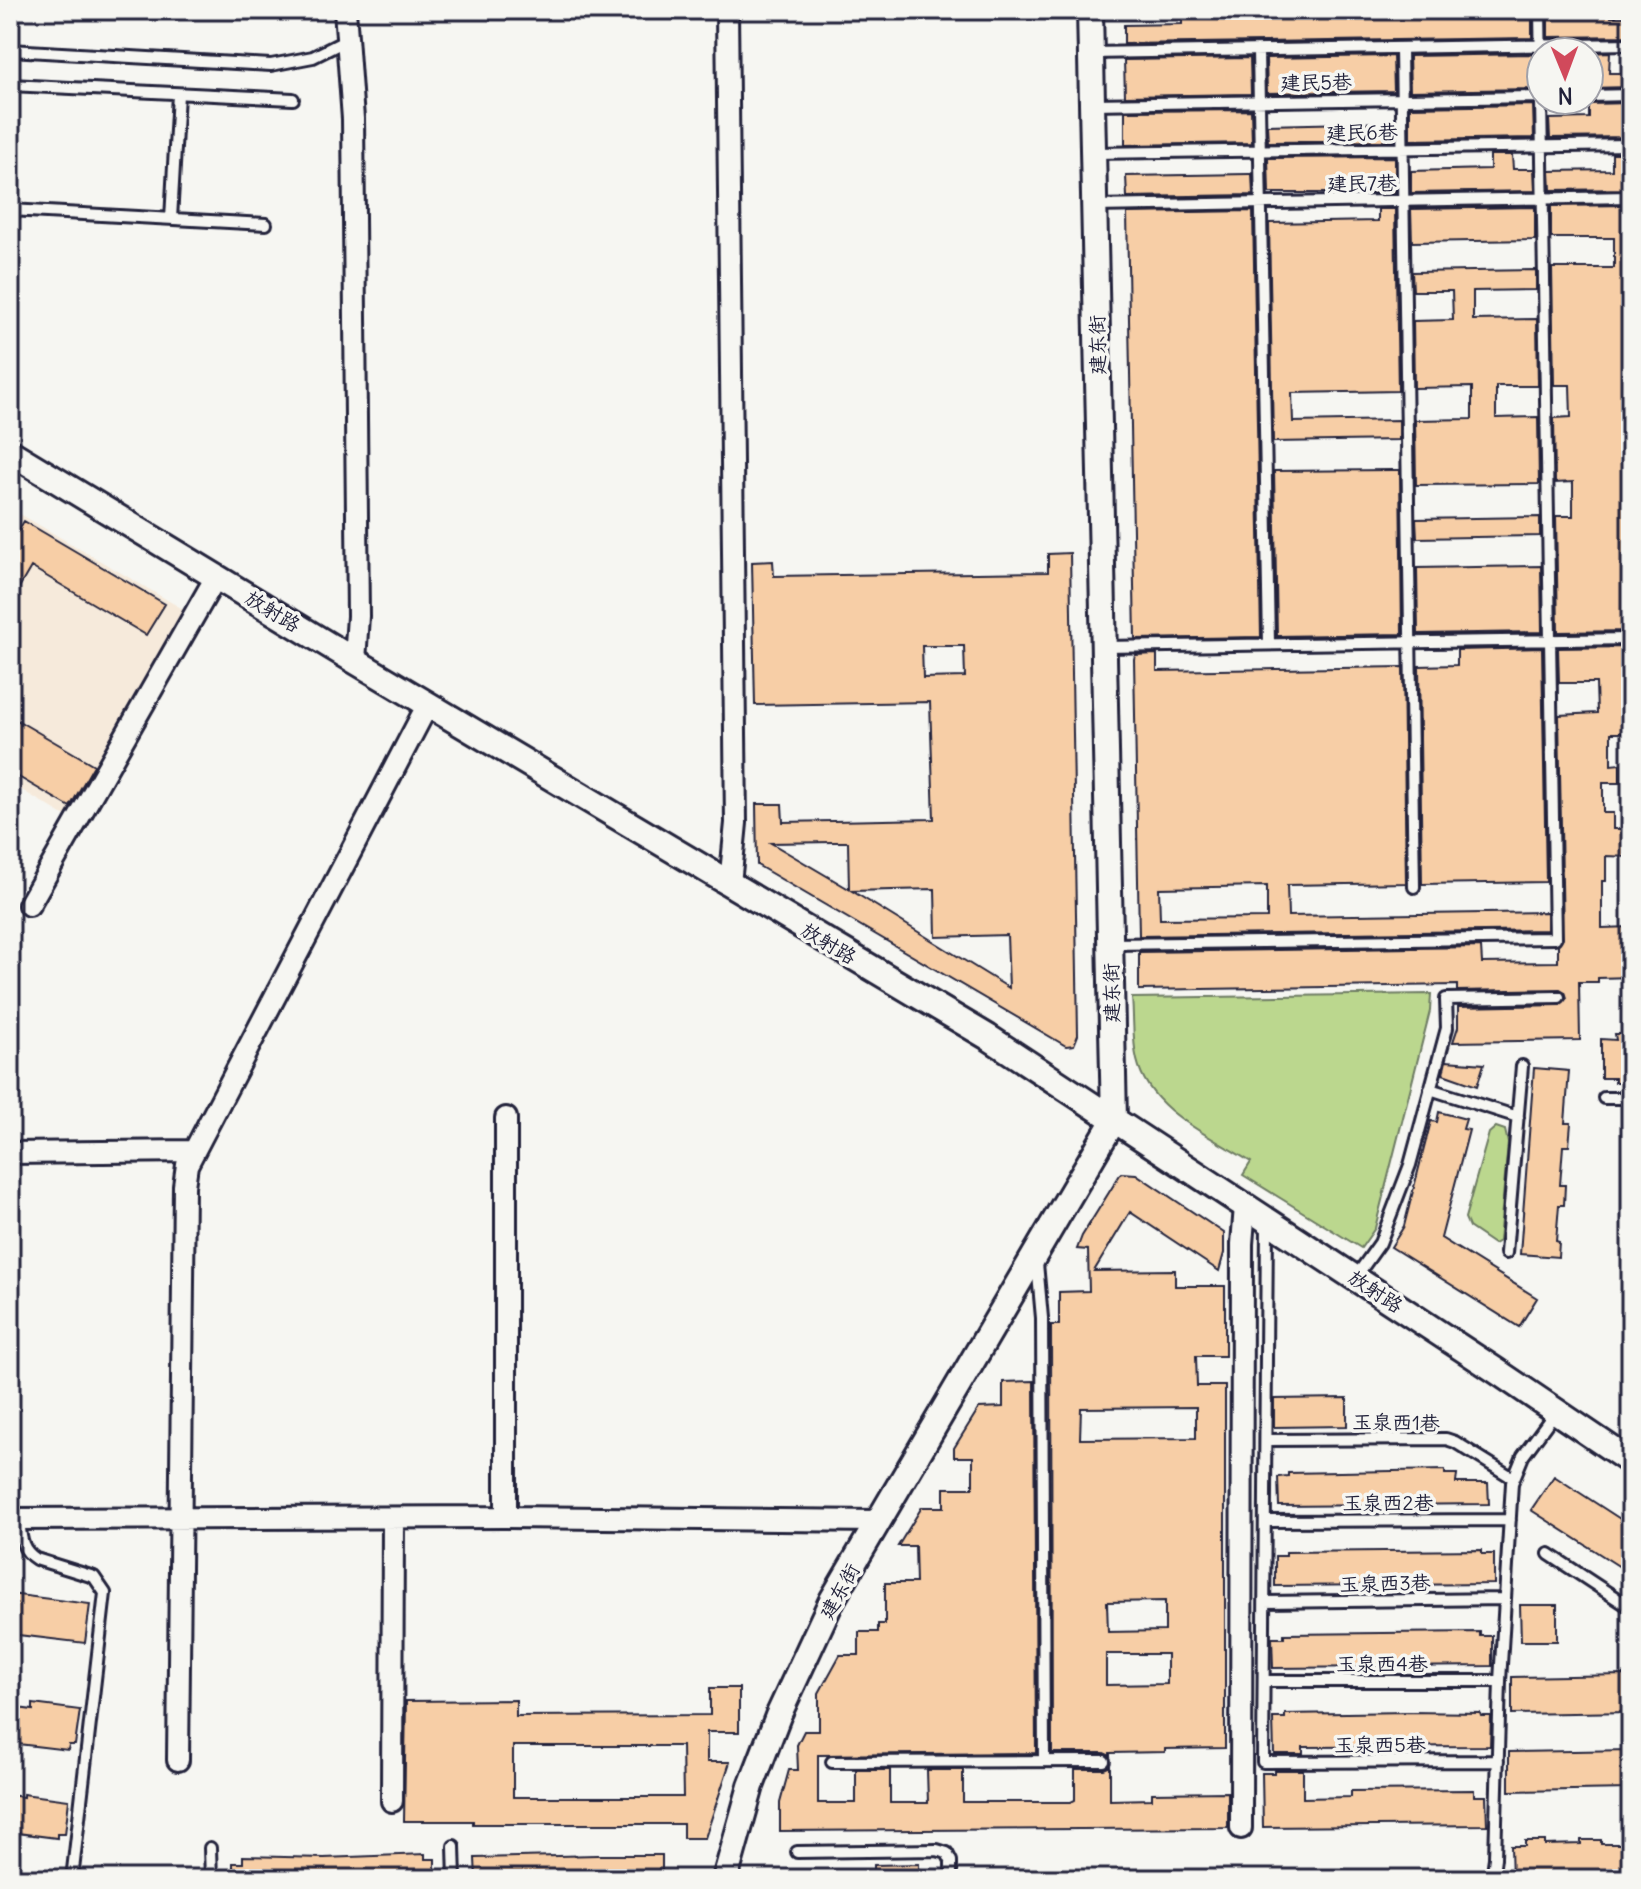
<svg xmlns="http://www.w3.org/2000/svg" width="1641" height="1889" viewBox="0 0 1641 1889" font-family="Delius,'LXGW WenKai TC',sans-serif">
<style>
.built{fill:#f6eadb}
.green{fill:#bbd78e;stroke:#6e7c64;stroke-width:2}
.building{fill:#f7cea6;stroke:#22223b;stroke-width:2;fill-rule:evenodd}
.lines{fill:none;stroke-linecap:round;stroke-linejoin:round}
.service-casing{stroke:#22223b;stroke-width:16}
.minor-casing{stroke:#22223b;stroke-width:26}
.tertiary-casing{stroke:#22223b;stroke-width:30}
.service{stroke:#f6f6f2;stroke-width:10}
.minor{stroke:#f6f6f2;stroke-width:20}
.tertiary{stroke:#f6f6f2;stroke-width:24}
.labels{text-anchor:middle;dominant-baseline:central;stroke-width:7;stroke-linejoin:round;paint-order:stroke}
.street-label{font-size:20px;fill:#22223b;stroke:#f6f6f2}
</style>
<rect width="100%" height="100%" fill="#f6f6f2"/>
<filter id="ink" filterUnits="userSpaceOnUse"><feTurbulence type="fractalNoise" baseFrequency=".0125" numOctaves="2"/><feDisplacementMap in="SourceGraphic" scale="16" xChannelSelector="R" yChannelSelector="G"/><feConvolveMatrix kernelMatrix="1 2 1 2 8 2 1 2 1" color-interpolation-filters="sRGB"/></filter>
<g filter="url(#ink)">
<path class="built" d="M20,514L193,615L72,820L10,783V530Z"/>
<path class="green" d="M1431,994L1430,1011L1375,1228L1361,1248L1243,1175L1251,1162C1211,1136 1149,1111 1137,1060C1132,1040 1134,1018 1132,998Z
M1496,1127L1505,1130L1508,1143L1499,1241L1494,1244L1469,1227L1465,1218L1489,1133Z"/>
<path class="building" d="M1318,10H1532V38L1124,44V25L1182,24V16L1318,14Z
M1548,10H1611V17H1631V36L1548,37Z
M1610,52L1609,73H1631V87L1589,88V53Z
M1533,54L1534,89L1410,91L1409,56Z
M1393,56L1394,91L1267,93L1266,58Z
M1250,58L1251,94L1125,96L1124,60Z
M1631,103V137L1550,138L1549,119L1589,118V104Z
M1533,105L1534,138L1410,140V107Z
M1251,110L1252,143L1125,145V111Z
M1394,122V141L1268,142L1267,125Z
M1612,153H1631V189L1551,190L1550,171L1612,170Z
M1490,155H1512L1513,169H1534L1535,191L1411,193V171L1490,169Z
M1395,157V193H1269L1268,158Z
M1249,174H1252L1253,195L1127,197L1126,176Z
M1631,205V631L1558,632L1556,516H1573V482L1555,483L1554,418L1571,417L1570,385H1554L1552,268H1614V238H1551V206Z
M1535,207V240L1412,242L1411,209Z
M1378,209H1395L1398,391L1292,393L1293,422L1399,420V440L1273,442L1269,223L1378,221Z
M1253,211L1261,637L1135,639L1127,213Z
M1536,270V290L1473,291V320L1537,319L1538,386H1496V418L1538,417L1539,484L1416,485L1415,420L1472,419V387L1414,388L1413,321L1453,320L1452,291H1413L1412,272Z
M1392,470H1400L1402,634L1277,636L1274,471Z
M1540,517V536L1417,538L1416,519Z
M24,521L165,604L146,635L31,567L10,603V544Z
M1070,553L1078,1035L1074,1045L1066,1046L757,865L756,804H782L783,822L934,819L930,702L755,705L752,562L773,561L774,576L1048,572V554ZM922,646H964L965,677L923,678ZM848,842L849,889L771,843L833,842ZM935,889L936,937L1007,935L1009,988L852,891Z
M1541,566L1542,632L1418,634L1417,568Z
M1631,647V682H1625L1626,733H1611V765L1620,764V783H1603V813H1613V829H1631V857L1606,856V881H1602V928L1631,927V977L1598,978V982H1579L1580,1040L1453,1042L1458,1027V1007L1560,1005L1567,998L1565,992L1560,989L1457,991V985L1139,990V952L1481,947L1482,963L1558,962V945L1563,938L1559,715L1597,713L1596,683H1559L1558,648Z
M1542,648L1546,882L1422,884L1419,666L1457,665V650Z
M1157,654V671L1403,667L1406,883L1287,885L1288,916L1547,912V930L1139,936L1134,659L1135,655ZM1267,886V918L1160,919L1159,888Z
M10,716L94,765L70,807L10,772Z
M1615,1034H1631V1082H1615V1078H1601V1039L1616,1040Z
M1446,1061L1484,1064L1477,1086L1443,1074Z
M1534,1068L1569,1071L1565,1123H1571L1569,1146H1563L1560,1185H1565L1564,1205H1559L1556,1241L1559,1242L1558,1257L1520,1254Z
M1439,1112L1466,1119L1463,1129L1469,1130L1441,1238L1537,1298L1519,1327L1391,1247L1404,1226L1431,1121L1437,1122Z
M1121,1173L1136,1174L1224,1233V1253L1219,1271L1130,1212L1094,1271L1175,1270V1286H1225V1356H1196L1197,1386H1225V1748L1165,1749V1752L1110,1753V1756L1104,1753H1052L1051,1325H1059V1292L1089,1291L1088,1250L1077,1249L1082,1236ZM1196,1407V1438L1080,1439L1081,1408ZM1165,1601V1631L1108,1632L1107,1602ZM1106,1654H1167V1684L1106,1685Z
M1034,1381L1036,1753L818,1755V1803H856V1770H890V1803H928L927,1770H963V1802H1071L1075,1800V1769H1104L1110,1766V1800L1152,1799V1793L1228,1792V1828L780,1831V1803L789,1770H798L797,1745L804,1731H819V1693L840,1655H859V1632H878V1624H885V1583H916L915,1546H898L922,1507H944V1488H973V1457H954V1448L979,1408L1003,1407V1382Z
M1347,1398V1426L1274,1427V1399Z
M1445,1470V1474H1457L1456,1483H1488L1489,1504L1279,1506L1278,1477L1288,1476V1473Z
M1554,1476L1631,1526V1574L1531,1510Z
M1482,1550V1554H1494V1584L1275,1586V1556H1286V1552Z
M10,1594L90,1604L85,1643L10,1634Z
M1520,1605H1557V1641H1521Z
M1480,1632V1636H1492V1666L1273,1668L1272,1638H1284V1634Z
M1625,1675V1681H1631V1712L1512,1714V1677Z
M710,1688H739V1732H707V1762H730L705,1838H683V1824H473V1821H404L406,1701L516,1700V1716L710,1715ZM513,1746H682L683,1797H513Z
M33,1704L80,1710L75,1745H69L68,1750L10,1743V1707L33,1710Z
M1408,1712L1480,1713L1481,1716H1491L1490,1746L1303,1747V1754H1274L1273,1718H1285V1714Z
M1631,1750V1789L1509,1791V1752Z
M1274,1770H1303V1798L1351,1797V1791L1474,1790V1796H1486L1487,1825L1263,1827L1262,1773H1274Z
M23,1794L69,1800L65,1834H57V1838L10,1832V1795L23,1797Z
M1581,1840H1601V1844H1631V1879H1512L1511,1846H1525V1841H1545V1845L1581,1844Z
M425,1854V1859H435V1879H233V1863H243V1856L324,1858Z
M597,1855H662V1879H476L475,1858Z
M919,1864V1879H874V1865Z"/>
<g class="lines">
<g class="service-casing">
<path id="service" d="M1540,10L1541,73
M10,50L271,65L313,57L347,40
M1401,50L1414,887
M1258,51L1269,644
M1091,53L1631,44
M10,85L293,99
M1589,96L1631,95
M1092,104L1541,97
M1093,153L1631,145
M1094,206L1631,197
M10,210L266,224
M171,219L178,94
M1104,647L1630,639
M1110,944L1555,938L1541,100
M1430,1089L1518,1117
M1604,1098H1631
M1267,1223L1263,1762L1498,1761
M1506,1253L1522,1066
M1037,1263L1042,1318L1044,1761
M1355,1278L1380,1243L1410,1165L1447,1028L1446,999L1559,997
M1267,1440L1446,1439L1455,1442L1513,1478
M19,1519C21,1536 20,1549 36,1559L94,1577L105,1593L72,1879
M1266,1521L1510,1520
M1549,1554L1631,1608
M1265,1602L1505,1599
M1264,1681H1500
M832,1762L1104,1761
M454,1846L455,1879
M210,1848L211,1879
M797,1852L937,1850L947,1853L951,1861V1879
M1492,1879L1495,1858L1500,1681L1512,1483L1523,1456L1556,1411"/>
</g>
<g class="minor-casing">
<path id="minor" d="M345,10L353,119L358,616L355,661
M727,10L736,823L730,884
M29,905L216,577
M506,1118V1517
M10,1153L193,1151
M10,1519L506,1517L878,1521
M178,1760L184,1186L187,1165L428,704
M392,1801L393,1518
M1241,1828L1242,1244L1245,1206"/>
</g>
<g class="tertiary-casing">
<path id="tertiary" d="M10,452L355,661L988,1037L1495,1370L1631,1462
M725,1879L751,1786L778,1716L832,1600L1114,1120L1090,10"/>
</g>
<use href="#service" class="service"/>
<use href="#minor" class="minor"/>
<use href="#tertiary" class="tertiary"/>
</g>
</g>
<g class="labels">
<g class="street-label">
<text transform="translate(1316 82) rotate(-1)">建民5巷</text>
<text transform="translate(1362 132) rotate(-1)">建民6巷</text>
<text transform="translate(1362 183) rotate(-1)">建民7巷</text>
<text transform="translate(1097 345) rotate(-91)">建东街</text>
<text transform="translate(273 611) rotate(31)">放射路</text>
<text transform="translate(829 943) rotate(31)">放射路</text>
<text transform="translate(1111 993) rotate(-91)">建东街</text>
<text transform="translate(1376 1291) rotate(33)">放射路</text>
<text transform="translate(1396 1422) rotate(1)">玉泉西1巷</text>
<text x="1388" y="1502">玉泉西2巷</text>
<text transform="translate(1385 1583) rotate(-1)">玉泉西3巷</text>
<text transform="translate(839 1591) rotate(-61)">建东街</text>
<text x="1382" y="1663">玉泉西4巷</text>
<text x="1380" y="1744">玉泉西5巷</text>
</g>
</g>
<rect width="1641" height="1889" fill="none" stroke="#f6f6f2" stroke-width="40"/>
<rect x="20" y="20" width="1601" height="1849" fill="none" stroke="#22223b" stroke-width="3" filter="url(#ink)"/>
<g transform="translate(1565 76) rotate(179)"><circle r="38" fill="#f6f6f2" stroke="#a1a1a9" stroke-width="2"/>
<path d="M0-6L14 30L0 20L-14 30Z" fill="#d1495b"/>
<text y="-12" font-size="22" font-weight="bold" text-anchor="middle" fill="#22223b">N</text>
</g>
</svg>
